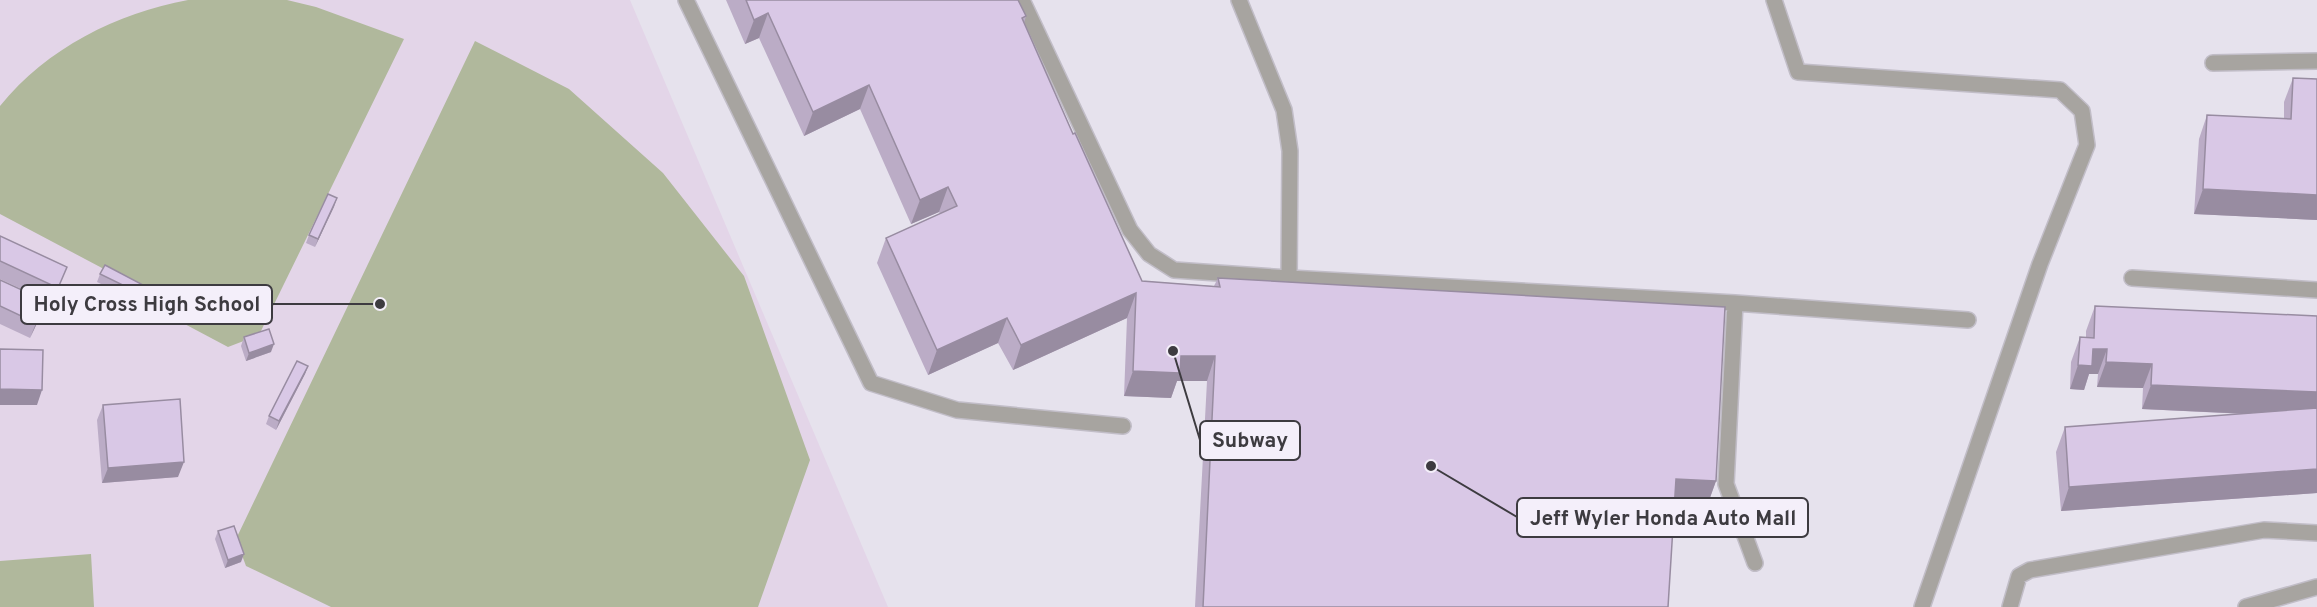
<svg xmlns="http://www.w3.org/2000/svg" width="2317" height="607" viewBox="0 0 2317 607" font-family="Overpass,sans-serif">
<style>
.education{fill:#e3d5e8}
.green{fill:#b0b89c}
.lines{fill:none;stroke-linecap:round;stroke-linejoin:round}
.minor-casing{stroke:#c1bdc7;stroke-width:18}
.minor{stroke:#a7a4a0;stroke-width:15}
.wall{fill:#bbacc6}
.shaded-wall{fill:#988ca1}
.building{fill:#d9c8e6;stroke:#988ca1;stroke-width:1.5}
.leader{fill:none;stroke:#3d3b40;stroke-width:2}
.callout-dot{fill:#3d3b40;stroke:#f4effa;stroke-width:2}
.callout{fill:#f4effa;stroke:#3d3b40;stroke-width:2}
.callout-label{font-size:21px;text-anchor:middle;font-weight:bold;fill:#3d3b40}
</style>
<rect width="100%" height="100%" fill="#e6e2ed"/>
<path class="education" d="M0,0H630L888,607H0Z"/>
<path class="green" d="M188,0H287L316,7L404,39L259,335L228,347L147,304L153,295L0,214V106C47,48 117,13 188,0Z
M475,41L569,89L663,173L744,276L810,460L758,607H331L246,566L236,539Z
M91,554L94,607H0V561Z"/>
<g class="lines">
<g class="minor-casing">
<path id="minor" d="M686,0L871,383L957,410L1123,426
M1022,0L1130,230L1149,254L1174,270L1289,278
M1239,0L1284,110L1290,151L1289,278L1735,303L1968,320
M1774,0L1798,72L2060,90L2082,111L2087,145L2040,264L1922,607
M2213,63L2317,61
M2132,278L2317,290
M1735,303L1726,484L1755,563
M2010,607L2019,576L2030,570L2264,530L2317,533
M2246,607L2317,587"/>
</g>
<use href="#minor" class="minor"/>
</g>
<path class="wall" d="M726,0H1018L1026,16L1024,23L1073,134L1142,281L1214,286L1218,278L1716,481L1707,506L1674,504L1668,607H1195L1207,381H1177L1171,398L1124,396L1127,318L1013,370L998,343L928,375L877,263L886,238L940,214L939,212L911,224L860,109L804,136L759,38L745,44Z
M2293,78L2317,79V220L2194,214L2199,139L2207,115L2284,119V102Z
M337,198L315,247L306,243L309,235Z
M0,236L67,267L52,303L0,279Z
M100,274L145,286L138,302L97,282Z
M0,280L40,317L30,338L0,324Z
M2095,306L2317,316V493L2061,511L2056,452L2065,427L2245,414L2142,409L2143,388L2097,387L2098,374H2089L2084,390L2070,389L2071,362L2080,337H2086V331Z
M244,337L271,352L246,361L241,346Z
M308,366L305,374L276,430L266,424L269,416Z
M103,405L178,477L102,483L97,420Z
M218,531L241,562L225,568L215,539Z"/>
<path class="shaded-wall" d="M768,13L759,38L745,44L754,20Z
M869,85L860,109L804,136L813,112Z
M948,187L939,212L911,224L920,200Z
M2203,189L2317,195V220L2194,214Z
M337,198L334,207L315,247L318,239Z
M1136,293L1127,318L1013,370L1021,345Z
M46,301L40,317L30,338L36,323Z
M1007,318L998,343L928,375L937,350Z
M274,344L271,352L246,361L249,353Z
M2093,349H2107L2098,374H2089L2084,390L2070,389L2078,365Z
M1181,356H1215L1207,381H1177L1171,398L1124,396L1133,371Z
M2106,362L2152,364L2143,388L2097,387Z
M308,366L305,374L276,430L279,421Z
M2151,385L2317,392V417L2142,409Z
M0,389L42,390L37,405H0Z
M184,462L178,477L102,483L108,468Z
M2317,469V493L2061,511L2069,487Z
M1676,479L1716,481L1707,506L1667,504Z
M244,554L241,562L225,568L228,560Z"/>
<path class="building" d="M746,0H1018L1026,16L1022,18L1073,134L1075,133L1142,281L1220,287L1218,278L1725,307L1716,481L1676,479L1668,607H1203L1215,356H1181L1180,373L1133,371L1136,293L1021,345L1007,318L937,350L886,238L957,206L948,187L920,200L869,85L813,112L768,13L754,20Z
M2293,78L2317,79V195L2203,189L2207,115L2291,119Z
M328,194L337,198L318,239L309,235Z
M0,236L67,267L58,288L0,261Z
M105,265L145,286L141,294L100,274Z
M0,280L46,301L36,323L0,306Z
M2095,306L2317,316V392L2151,385L2152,364L2106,362L2107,349H2093L2092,366L2078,365L2080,337L2094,338Z
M269,329L274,344L249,353L244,337Z
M0,349L43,350L42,390L0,389Z
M297,361L308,366L279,421L269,416Z
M180,399L184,462L108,468L103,405Z
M2317,408V469L2069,487L2065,427Z
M234,526L244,554L228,560L218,531Z"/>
<path class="leader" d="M380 304L272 304M1173 351L1200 440M1431 466L1517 517"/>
<g class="callout-dot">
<circle cx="380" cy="304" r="6"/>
<circle cx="1173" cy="351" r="6"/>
<circle cx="1431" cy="466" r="6"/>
</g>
<g class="callout">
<rect x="21" y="285" width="251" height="39" rx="6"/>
<rect x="1200" y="421" width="100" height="39" rx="6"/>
<rect x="1517" y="498" width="291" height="39" rx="6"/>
</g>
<g class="callout-label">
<text x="147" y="311">Holy Cross High School</text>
<text x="1250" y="447">Subway</text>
<text x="1663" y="525">Jeff Wyler Honda Auto Mall</text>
</g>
</svg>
